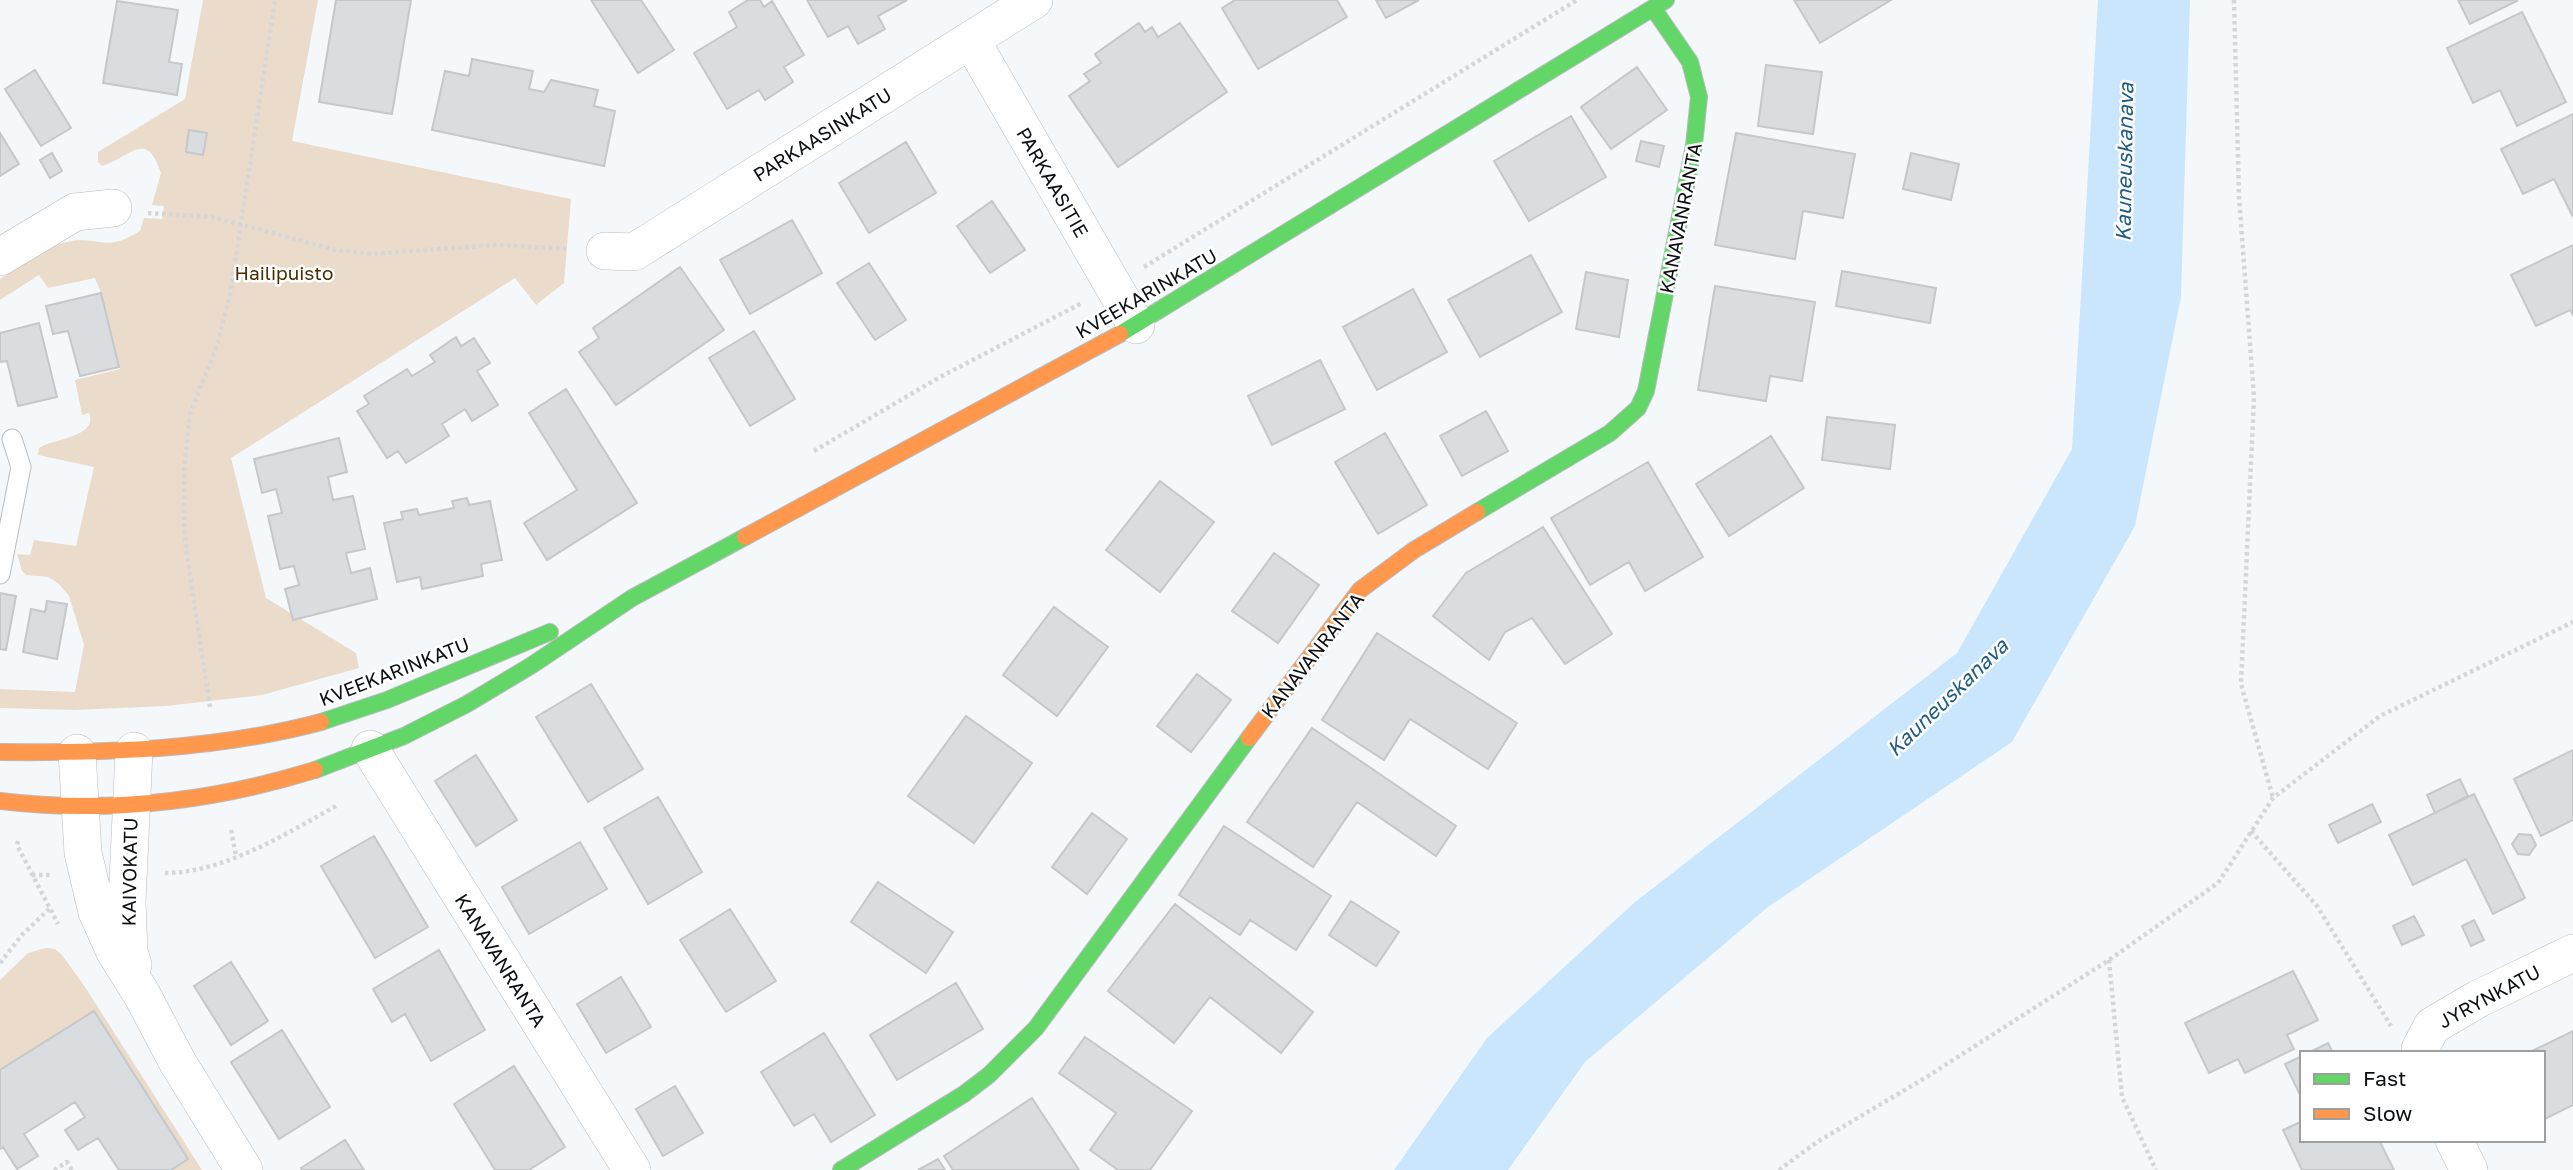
<svg xmlns="http://www.w3.org/2000/svg" width="2573" height="1170" viewBox="0 0 2573 1170" font-family="'Golos Text',sans-serif">
<style>
.green{fill:#eadbcb}
.water{fill:#cae6fd}
.building{fill:#d9dde0;stroke:#c5c8cb;stroke-width:2}
.lines{fill:none;stroke-linecap:round;stroke-linejoin:round}
.lane-casing{stroke:#b9bcbf;stroke-width:21}
.street-casing{stroke:#b9bcbf;stroke-width:38}
.fast-casing{stroke:#b9bcbf;stroke-width:18}
.slow-casing{stroke:#b9bcbf;stroke-width:18}
.path{stroke:#d5d6d7;stroke-width:4.5;stroke-dasharray:3.5 3.5;stroke-linecap:butt}
.lane{stroke:#fefefe;stroke-width:19}
.street{stroke:#fefefe;stroke-width:37}
.fast{stroke:#63d668;stroke-width:16}
.slow{stroke:#ff974d;stroke-width:16}
.labels{text-anchor:middle;dominant-baseline:central;stroke-width:5;stroke-linejoin:round;paint-order:stroke}
.street-label{font-size:19px;fill:#0b0f11;stroke:#fff}
.park-label{font-size:19px;fill:#4b2b00;stroke:#fff}
.water-label{font-size:21px;font-style:italic;fill:#205c84;stroke:#fff}
</style>
<rect width="100%" height="100%" fill="#f5f8fb"/>
<path class="green" d="M203,0H318L292,141L571,199L564,283L536,305L515,278L231,458L266,598L356,653L359,668L262,695L166,706L74,710L0,708V689L75,692L84,645L69,596L59,584L48,577L26,575L22,571L17,554L30,555L34,540L76,546L94,467L38,455L39,448C53,439 99,437 89,413L82,415L75,380L120,369L101,293L95,278L48,288L39,275L0,300V279C20,267 43,246 67,242C99,235 104,254 140,231L144,218L162,219L164,206L152,205L161,173C146,128 130,158 102,166L98,162V152L185,99Z
M46,948L55,949L62,955L85,987L202,1170H171L187,1158L94,1011L0,1070V980L28,953Z"/>
<path class="water" d="M2098,0H2190L2181,297L2135,526L2012,742L1768,907L1585,1062L1508,1170H1394L1487,1038L1635,902L1957,653L2072,449Z"/>
<path class="building" d="M336,0H411L392,114L319,102Z
M591,0H641L674,50L638,73Z
M748,0H760L764,7L772,1L804,55L784,67L793,82L765,100L759,90L727,109L694,53L737,27L729,12Z
M807,0H907L878,16L885,29L858,44L848,26L828,37Z
M1235,0H1337L1347,17L1258,69L1222,8Z
M1376,0H1419L1386,18Z
M1794,0H1891L1820,43Z
M2458,0H2516L2517,1L2470,24Z
M117,1L178,10L169,62L182,64L177,95L103,83Z
M2522,12L2566,102L2517,126L2500,90L2473,103L2447,48Z
M1139,23L1145,32L1152,27L1158,37L1180,23L1227,92L1118,167L1069,96L1090,81L1084,74L1101,63L1095,54Z
M472,59L533,71L529,89L544,92L551,80L598,90L594,106L615,111L604,166L432,130L445,71L469,76Z
M1766,65L1822,72L1813,134L1758,126Z
M1637,67L1667,110L1611,149L1581,107Z
M35,70L71,128L41,146L5,89Z
M2573,114V217L2554,179L2523,194L2501,149Z
M1571,116L1606,177L1529,221L1494,161Z
M189,130L207,133L203,155L186,152Z
M0,133L19,164L0,176Z
M1736,133L1855,154L1843,218L1803,211L1795,259L1715,245Z
M1641,141L1664,146L1659,167L1636,161Z
M906,142L936,193L869,233L839,183Z
M52,153L62,171L50,178L40,160Z
M1911,153L1959,164L1951,200L1903,189Z
M992,201L1025,250L990,273L957,226Z
M792,220L822,273L750,314L720,260Z
M2573,245V315L2570,310L2536,326L2511,275Z
M1531,255L1562,312L1480,357L1448,300Z
M869,263L906,320L875,340L837,283Z
M680,267L724,330L616,405L579,352L599,338L593,328Z
M1842,271L1936,288L1930,323L1836,306Z
M1586,272L1628,280L1619,337L1576,329Z
M1715,286L1815,302L1802,381L1770,376L1766,401L1698,390Z
M1413,289L1447,352L1377,390L1343,327Z
M101,293L119,367L80,376L68,331L53,334L46,306Z
M39,323L57,397L18,406L7,361L0,362V333Z
M754,331L795,399L750,426L709,358Z
M456,337L461,346L474,338L490,363L477,371L498,405L472,421L465,409L442,424L449,436L406,463L398,451L387,458L357,411L369,404L364,396L407,369L412,376L435,362L430,355Z
M1320,360L1345,409L1272,445L1248,396Z
M566,389L637,503L547,560L524,523L577,490L529,413Z
M1486,411L1508,451L1462,476L1440,436Z
M1827,417L1895,425L1890,469L1822,460Z
M1385,433L1427,505L1378,534L1335,462Z
M1771,436L1804,488L1729,536L1696,484Z
M339,438L347,472L328,477L333,500L353,496L365,549L346,553L351,573L370,568L377,599L293,620L285,589L299,585L294,566L280,569L268,516L282,513L276,489L262,493L254,459Z
M1648,462L1703,557L1645,591L1629,562L1590,585L1551,518Z
M1160,481L1214,522L1160,592L1106,550Z
M467,498L469,505L490,501L502,560L481,564L483,576L422,589L420,577L397,582L384,523L403,519L401,512L417,509L419,515L454,508L452,501Z
M1543,527L1612,634L1565,664L1532,618L1505,632L1489,660L1433,616L1466,573Z
M1274,553L1319,585L1278,643L1232,611Z
M0,593L16,596L6,650L0,649Z
M47,601L67,604L57,659L23,652L31,609L45,612Z
M1054,607L1108,647L1057,716L1003,675Z
M1377,633L1517,723L1488,769L1410,719L1384,760L1322,720Z
M1197,674L1231,700L1191,752L1157,726Z
M591,684L643,769L588,802L536,717Z
M966,716L1032,763L974,843L908,796Z
M1312,728L1456,826L1436,856L1357,802L1313,867L1247,822Z
M2573,750V820L2541,836L2514,779Z
M476,755L517,820L476,846L435,781Z
M2460,779L2468,796L2435,813L2427,795Z
M2474,794L2525,898L2493,914L2466,859L2413,885L2389,835Z
M658,797L702,872L648,904L604,828Z
M2372,804L2381,822L2338,843L2329,825Z
M1092,813L1127,839L1087,894L1052,867Z
M1224,826L1331,896L1296,950L1250,920L1240,935L1179,895Z
M2519,834L2531,835L2536,845L2529,855L2518,854L2512,844Z
M374,836L428,927L375,958L321,866Z
M580,842L607,889L529,934L502,887Z
M878,882L953,932L926,973L851,922Z
M1351,901L1399,932L1376,966L1329,935Z
M1175,904L1313,1012L1281,1053L1210,997L1174,1043L1108,991Z
M730,909L776,981L726,1012L680,940Z
M2414,916L2424,935L2402,945L2393,926Z
M2474,920L2484,940L2471,946L2462,926Z
M439,950L485,1030L431,1061L405,1014L392,1022L373,989Z
M231,962L268,1021L231,1045L194,986Z
M2293,971L2318,1020L2287,1035L2294,1049L2245,1073L2238,1059L2209,1073L2185,1023Z
M621,977L651,1027L606,1053L577,1004Z
M956,983L983,1029L897,1080L870,1035Z
M94,1011L188,1159L171,1170H119L98,1138L78,1150L65,1130L85,1117L75,1102L24,1134L38,1156L17,1169L3,1147L0,1149V1070Z
M282,1030L330,1107L279,1139L231,1062Z
M2573,1031V1105L2543,1120V1053H2528Z
M824,1033L875,1115L831,1142L814,1114L794,1126L761,1072Z
M1085,1037L1192,1111L1150,1170H1118L1090,1150L1116,1113L1059,1073Z
M2328,1043L2333,1053H2308Z
M2302,1056V1099L2285,1064Z
M514,1066L565,1147L529,1170H495L454,1104Z
M675,1086L703,1133L663,1156L636,1109Z
M1032,1098L1079,1170H953L944,1156Z
M2302,1121V1140H2379L2394,1170H2302L2283,1130Z
M345,1140L364,1170H302L301,1168Z
M938,1159L945,1170H918Z"/>
<g class="lines">
<g class="lane-casing">
<path id="lane" d="M0,574L21,467L12,439"/>
</g>
<g class="street-casing">
<path id="street" d="M971,40L1136,325
M605,251L634,252L1034,0
M0,257L75,212L113,208
M370,749L632,1170
M77,753L83,853L97,912L115,952L141,993L178,1063L244,1170
M133,965L129,951L127,902L134,751
M2420,1053V1049L2432,1026L2478,999L2573,953
M2454,1140L2469,1170"/>
</g>
<g class="fast-casing">
<path id="fast" d="M1120,334L1666,0
M1477,512L1610,433L1638,408L1646,391L1694,145L1699,97L1690,62L1653,8
M321,722L387,700L550,632
M315,770L404,736L467,704L532,665L632,598L745,537
M841,1170L964,1094L989,1075L1036,1028L1249,738"/>
</g>
<g class="slow-casing">
<path id="slow" d="M745,537L1120,334
M1249,738L1360,590L1414,550L1477,512
M0,752C108,753 216,750 321,722
M0,801C107,814 211,802 315,770"/>
</g>
<path class="path" d="M2234,0L2239,197L2254,397L2241,684L2273,798
M148,213L213,217L336,250L372,254L497,245L568,249
M1144,267L1577,0
M814,451L940,377L1082,303
M210,707L186,549L184,512L185,461L190,414L217,345L230,295L275,0
M231,830L236,856
M2251,831L2317,906L2391,1026
M18,841L17,845L58,924
M165,873C224,873 287,833 338,805
M32,875H52
M2109,960L2122,1097L2156,1170
M0,963L22,935L49,909
M54,1170L67,1162L72,1170
M1779,1170L1817,1142L1925,1078L2109,960L2218,883L2273,798L2380,716L2573,622"/>
<use href="#lane" class="lane"/>
<use href="#street" class="street"/>
<use href="#fast" class="fast"/>
<use href="#slow" class="slow"/>
</g>
<g class="labels">
<g class="street-label">
<text transform="translate(822 134) rotate(-32)">PARKAASINKATU</text>
<text transform="translate(1053 182) rotate(60)">PARKAASITIE</text>
<text transform="translate(1680 218) rotate(-79)">KANAVANRANTA</text>
<text transform="translate(1146 293) rotate(-30)">KVEEKARINKATU</text>
<text transform="translate(1312 655) rotate(-52)">KANAVANRANTA</text>
<text transform="translate(394 671) rotate(-21)">KVEEKARINKATU</text>
<text transform="translate(129 872) rotate(-89)">KAIVOKATU</text>
<text transform="translate(501 960) rotate(58)">KANAVANRANTA</text>
<text transform="translate(2489 996) rotate(-28)">JYRYNKATU</text>
</g>
<g class="park-label">
<text x="284" y="272">Hailipuisto</text>
</g>
<g class="water-label">
<text transform="translate(2124 162) rotate(-89)">Kauneuskanava</text>
<text transform="translate(1947 697) rotate(-44)">Kauneuskanava</text>
</g>
</g>
<rect x="2300" y="1051" width="245" height="91" fill="#ffffff" stroke="#9d9fa0" stroke-width="2"/>
<rect x="2314" y="1074" width="35" height="10" fill="#63d668" stroke="#9d9fa0" stroke-width="2"/>
<text x="2363" y="1086" font-size="21" fill="#0b0f11">Fast</text>
<rect x="2314" y="1109" width="35" height="10" fill="#ff974d" stroke="#9d9fa0" stroke-width="2"/>
<text x="2363" y="1121" font-size="21" fill="#0b0f11">Slow</text>
</svg>
